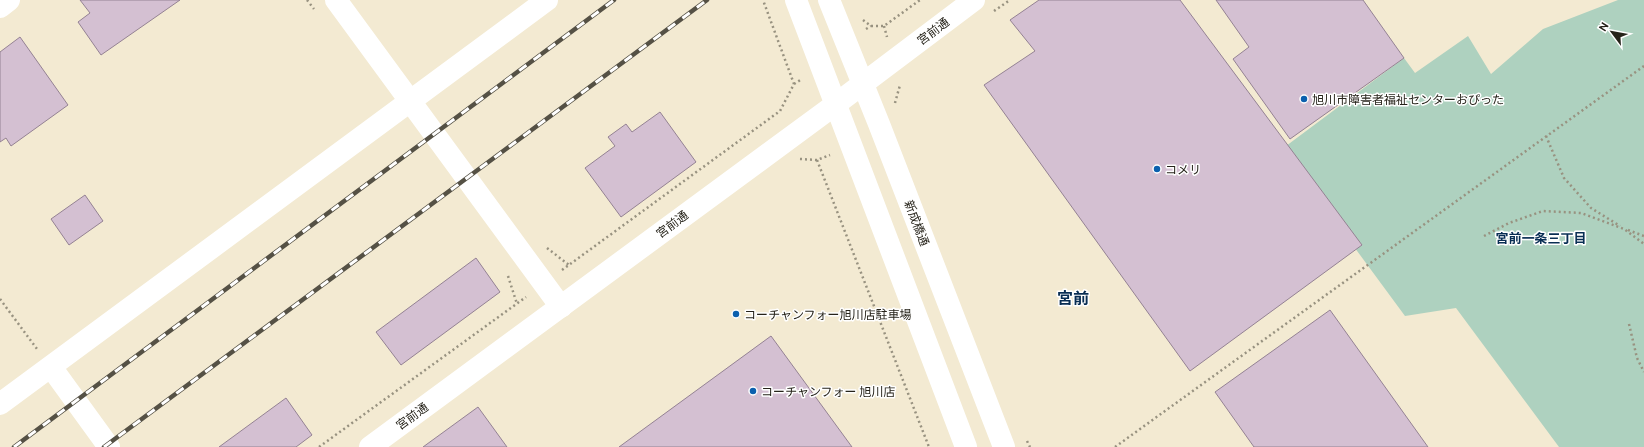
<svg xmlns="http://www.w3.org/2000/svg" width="1644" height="447" viewBox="0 0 1644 447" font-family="Ubuntu,'Noto Sans JP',sans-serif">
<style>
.green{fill:#aed1bf}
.building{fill:#d4c0d2;stroke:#948293}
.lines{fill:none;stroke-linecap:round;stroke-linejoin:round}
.path{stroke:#989280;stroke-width:2.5;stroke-dasharray:2 3;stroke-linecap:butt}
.minor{stroke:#fff;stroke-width:22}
.tertiary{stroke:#fff;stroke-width:22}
.rail-casing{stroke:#555145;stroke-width:4.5}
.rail{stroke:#fff;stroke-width:3;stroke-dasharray:9;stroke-linecap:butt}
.poi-dot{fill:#0b60ae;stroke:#fff;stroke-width:1.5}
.labels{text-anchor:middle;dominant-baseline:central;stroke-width:3;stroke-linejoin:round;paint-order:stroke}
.street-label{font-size:12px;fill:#26231a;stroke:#fff}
.poi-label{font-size:12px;fill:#26231a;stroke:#fff;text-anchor:start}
.neighbourhood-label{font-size:13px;font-weight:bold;fill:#082d53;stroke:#fff}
.district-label{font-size:16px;font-weight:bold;fill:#082d53;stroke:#fff}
</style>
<rect width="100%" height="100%" fill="#f3ead2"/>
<path class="green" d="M1618,0H1644V447H1559L1456,308L1405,316L1282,149L1404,58L1415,73L1468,36L1491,74L1543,29Z"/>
<path class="building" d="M80,0H180L101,55L78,22L90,13Z
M1039,0H1180L1362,245L1190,371L984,85L1035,51L1010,20Z
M1216,0H1363L1404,58L1290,139L1233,59L1249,47Z
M20,37L68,105L11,146L6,138L0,142V52Z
M660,112L696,162L621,217L585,168L615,146L608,137L626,124L632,132Z
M85,195L103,221L69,245L51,219Z
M476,258L500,292L401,365L376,332Z
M1330,310L1428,447H1254L1215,392Z
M771,336L852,447H619Z
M286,398L312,435L296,447H219Z
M478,407L507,447H423Z"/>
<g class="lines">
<path class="path" d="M307,0L314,9
M994,11L1010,0
M863,20L871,26H884L920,0
M884,26L887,37
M866,29L871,26
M794,84L802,79
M895,103L900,85
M1546,136L1564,178L1591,208L1620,226
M800,159L817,160L830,155
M817,160L929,447
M1628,230L1644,236
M1484,236L1509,223L1543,211L1581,213L1624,229L1644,244
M547,248L569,265
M562,270L780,111L794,84L763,0
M508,276L517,304
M0,299L37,349
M1629,324L1637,358L1644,372
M1027,441L1030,447
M319,447L526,297
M1115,447L1644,66"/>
<path class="minor" d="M336,0L561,307
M0,7L9,0
M51,367L109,447"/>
<path class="tertiary" d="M796,0L966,447
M829,0L879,124L1004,447
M0,404L547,0
M370,447L836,104L974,0"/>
<g class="rail-casing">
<path id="rail" d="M14,447L614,0
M104,447L707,0"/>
</g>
<use href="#rail" class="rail"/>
</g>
<g class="poi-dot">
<circle cx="1304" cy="99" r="4"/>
<circle cx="1157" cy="169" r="4"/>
<circle cx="736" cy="314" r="4"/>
<circle cx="753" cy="391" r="4"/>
</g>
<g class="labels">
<g class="street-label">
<text transform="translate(933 31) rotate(-37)">宮前通</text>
<text transform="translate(917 223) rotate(69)">新成橋通</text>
<text transform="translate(672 224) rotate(-37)">宮前通</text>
<text transform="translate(412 416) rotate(-36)">宮前通</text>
</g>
<g class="poi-label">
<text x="1312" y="99">旭川市障害者福祉センターおぴった</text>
<text x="1165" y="169">コメリ</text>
<text x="744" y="314">コーチャンフォー旭川店駐車場</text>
<text x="761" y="391">コーチャンフォー 旭川店</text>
</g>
<g class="neighbourhood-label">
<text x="1541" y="238">宮前一条三丁目</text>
</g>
<g class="district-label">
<text x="1073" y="298">宮前</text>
</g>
</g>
<g transform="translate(1612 32) rotate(302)" stroke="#ffffff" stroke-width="3" paint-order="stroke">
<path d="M0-3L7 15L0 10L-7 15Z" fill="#26231a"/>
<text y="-6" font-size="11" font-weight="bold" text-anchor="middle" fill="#26231a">N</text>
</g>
</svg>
